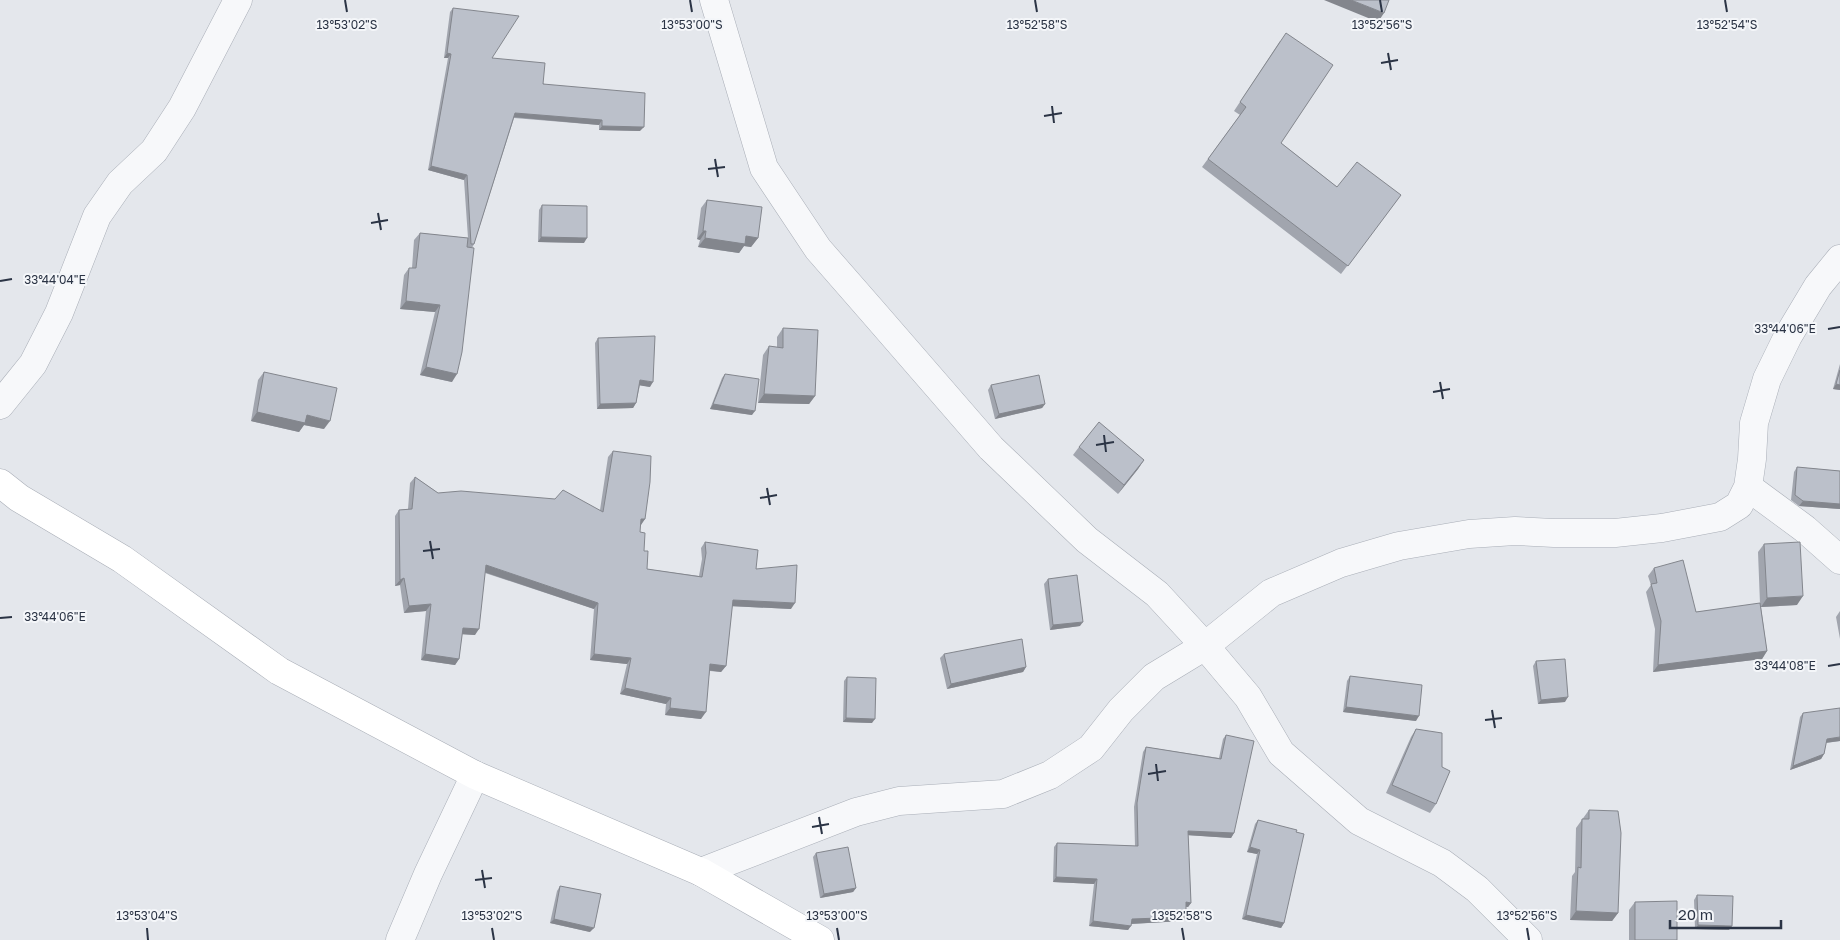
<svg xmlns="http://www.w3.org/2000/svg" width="1840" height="940" viewBox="0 0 1840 940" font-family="'Golos Text',sans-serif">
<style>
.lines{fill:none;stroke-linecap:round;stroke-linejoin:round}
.street-casing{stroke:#a9aeb7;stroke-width:29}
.secondary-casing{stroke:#a9aeb7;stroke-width:29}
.street{stroke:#f7f8fa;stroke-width:28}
.secondary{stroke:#fff;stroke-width:28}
.wall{fill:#a1a5ae}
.shaded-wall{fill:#83868d}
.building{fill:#bbc0ca;stroke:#83868d}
.ticks{fill:none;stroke:#2b3445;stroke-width:2}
.ticks-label{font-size:12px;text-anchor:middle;fill:#2b3445;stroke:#f4f6f9;stroke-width:4;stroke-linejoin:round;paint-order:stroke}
</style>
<rect width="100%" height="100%" fill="#e4e7ec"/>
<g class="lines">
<g class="street-casing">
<path id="street" d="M714,0L764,168L818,249L873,312L991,448L1087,540L1157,594L1205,646L1248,697L1281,753L1359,821L1442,863L1477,889L1528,940
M0,405L33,364L59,313L97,216L120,183L154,151L182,108L238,0
M1748,487L1805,529L1840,560
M701,872L856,812L899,801L1003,794L1050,775L1091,748L1121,710L1154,677L1205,646L1271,593L1341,563L1399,546L1469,534L1515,531L1554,533H1615L1662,528L1720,517L1739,505L1748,487L1752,459L1754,423L1767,379L1788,336L1818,286L1840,259
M400,940L428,874L475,775"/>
</g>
<g class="secondary-casing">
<path id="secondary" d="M0,483L19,498L122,559L279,671L475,775L701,872L820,940"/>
</g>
<use href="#street" class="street"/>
<use href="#secondary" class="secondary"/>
</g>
<path class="wall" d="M453,8L492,58L640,131L599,130V125L514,118L474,244L472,248L452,382L420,375L435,312L400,309L404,275L409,268H412L414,240L420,233L468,238L464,180L428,170L448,58H444L450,12Z
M1280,41L1281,143L1337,187L1401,195L1341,274L1202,167L1240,115L1234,111Z
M707,200L758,238L751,247L744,246L739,253L698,247L700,240L697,239L701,208Z
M542,205L584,243L538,242L539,210Z
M783,328L815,396L809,404L758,403L763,355L769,346L777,347V337Z
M598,338L650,387L640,385L636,403L633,408L597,409L595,343Z
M1840,364V390L1833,389Z
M264,372L324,429L304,425L299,432L251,421L258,380Z
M725,374L752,415L710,409L722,378Z
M991,385L1045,404L1042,408L995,419L988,390Z
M1079,447L1144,460L1138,469L1118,494L1073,455Z
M613,451L645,519L640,525V532L647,569L699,576L702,559L701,548L705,542L756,569L791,609L732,606L726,666L721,672L710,671L701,719L665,715L666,704L620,694L627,664L590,660L594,609L485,573L475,635L462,634L459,659L455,665L421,660L426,611L404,613L400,585L395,586V516L399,510L408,509L410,483L415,477L438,493L600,510L608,457Z
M1797,467L1840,471V509L1799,506L1791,500L1794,472Z
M1764,544L1797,605L1761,607L1767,651L1762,659L1653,672L1655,629L1646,592L1651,585L1648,576L1654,568L1696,612L1760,604L1758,552Z
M1048,579L1080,626L1050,630L1044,584Z
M1840,611V639L1836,617Z
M944,654L1026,667L1023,672L947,689L940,658Z
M1536,661L1565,702L1538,704L1533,666Z
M1350,676L1416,721L1343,712L1347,681Z
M847,677L872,723L843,722L844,681Z
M1803,713L1840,741L1826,743L1824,754L1821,759L1790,770L1800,717Z
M1416,729L1436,804L1430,813L1386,793L1411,737Z
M1226,735L1234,833L1231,838L1188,835L1191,903L1188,907H1186L1183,921L1131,924L1128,930L1089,926L1094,884L1053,882L1054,847L1057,843L1135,846L1134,807L1143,752L1146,747L1219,758L1223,739Z
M1589,810L1618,913L1612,921L1570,920L1572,876L1575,872L1576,828Z
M1258,820L1284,923L1281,928L1242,919L1257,854L1247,852L1255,824Z
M816,853L856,888L853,892L820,898L813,857Z
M560,886L590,932L550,923L557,891Z
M1697,895L1729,930L1695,929L1694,900Z
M1635,902L1677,940H1629V910Z"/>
<path class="shaded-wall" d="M1324,0H1351L1384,13L1378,22Z
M447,53L451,54L448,58H444Z
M515,113L602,120L599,125L512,117Z
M602,126L644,127L640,131L599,130Z
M431,166L467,175L464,180L428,170Z
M703,231H706L700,240L697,239Z
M746,236L758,238L751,247L744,246L739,253L698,247L705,238Z
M541,237L587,238L584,243L538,242Z
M406,301L440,305L435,312L400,309Z
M426,367L457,374L452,382L420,375Z
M640,380L653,382L650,387L637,385Z
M1836,384L1840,385V390L1833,389Z
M764,394L815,396L809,404L758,403Z
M636,403L633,408L597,409L600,404Z
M713,404L755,411L752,415L710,409Z
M1045,404L1042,408L995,419L999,414Z
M257,412L307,415L330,421L324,429L304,425L299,432L251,421Z
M1144,460L1138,469L1118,494L1124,485Z
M1803,501L1840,504V509L1799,506Z
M641,519H645L641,525H636Z
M486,565L598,603L594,609L481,571Z
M404,578L400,585L395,586L400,580Z
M1803,596L1797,605L1761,607L1767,598Z
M733,600L795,603L791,609L728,606Z
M431,604L426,611L404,613L409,606Z
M1083,622L1080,626L1050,630L1053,625Z
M463,628L479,629L475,635L458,634Z
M1767,651L1762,659L1653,672L1658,665Z
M425,654L459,659L455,665L421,660Z
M594,654L631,658L627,664L590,660Z
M710,664L726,666L721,672L706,670Z
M1026,667L1023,672L947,689L951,684Z
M625,688L671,698L666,704L620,694Z
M1568,697L1565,702L1538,704L1541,700Z
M1346,707L1419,716L1416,721L1343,712Z
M670,708L706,712L701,719L665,715Z
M846,718L875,719L872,723L843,722Z
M1840,737V741L1824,743L1827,739Z
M1824,754L1821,759L1790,770L1793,766Z
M1188,831L1234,833L1231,838L1185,835Z
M1250,847L1260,850L1257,854L1247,852Z
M1056,877L1097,879L1094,884L1053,882Z
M856,888L853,892L820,898L824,894Z
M1186,902L1191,903L1188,907L1183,906Z
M1576,911L1618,913L1612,921L1570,920Z
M1246,915L1284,923L1281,928L1242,919Z
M1186,917L1183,921L1129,924L1132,919Z
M554,919L594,928L590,932L550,923Z
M1093,921L1131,926L1128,930L1089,926Z
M1698,925L1732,926L1729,930L1695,929Z"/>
<path class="building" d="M1351,0H1389L1384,13Z
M453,8L519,16L492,58L545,63L543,84L645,93L644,127L602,126V120L515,113L474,244H471L467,175L431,166L451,54L447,53Z
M1286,33L1333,65L1281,143L1337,187L1357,162L1401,195L1348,266L1208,159L1246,107L1240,102Z
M707,200L762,207L758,238L746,236L745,244L705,238L706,231H703Z
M542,205L587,206V238L541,237Z
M420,233L468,238L467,247L474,248L462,352L457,374L426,367L440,305L406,301L409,268H416Z
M783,328L818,330L815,396L764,394L769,346L783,348Z
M655,336L653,382L640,380L636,403L600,404L598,338Z
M1840,370V385L1836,384Z
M264,372L337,388L330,421L307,415L305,423L257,412Z
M725,374L759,379L755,411L713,404Z
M1039,375L1045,404L999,414L991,385Z
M1099,422L1144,460L1124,485L1079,447Z
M613,451L651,456L650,482L645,519H641L640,532L645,533L644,551H648L647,569L702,577L706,553L705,542L758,550L756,569L797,565L795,603L733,600L726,666L710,664L706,712L670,708L671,698L625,688L631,658L594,654L598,603L486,565L479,629L463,628L459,659L425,654L431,604L409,606L404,578L400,580L399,510L412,509L415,477L438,493L461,491L555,499L563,490L603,512Z
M1797,467L1840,471V504L1803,501L1795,495Z
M1800,542L1803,596L1767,598L1764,544Z
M1683,560L1696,612L1760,603L1767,651L1658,665L1661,621L1651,584L1657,583L1654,568Z
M1077,575L1083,622L1053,625L1048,579Z
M1022,639L1026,667L951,684L944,654Z
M1565,659L1568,697L1541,700L1536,661Z
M1350,676L1422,685L1419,716L1346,707Z
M847,677L876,678L875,719L846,718Z
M1840,708V737L1827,739L1824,754L1793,766L1803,713Z
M1416,729L1442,733V767L1450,771L1436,804L1392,785Z
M1226,735L1254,741L1234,833L1188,831L1191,903L1186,902V917L1132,919L1131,926L1093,921L1097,879L1056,877L1057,843L1138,846L1137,803L1146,747L1221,759Z
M1589,810L1618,811L1621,833L1618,913L1576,911L1578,867L1581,868L1582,819H1589Z
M1258,820L1297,830L1296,832L1304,834L1284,923L1246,915L1260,850L1250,847Z
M848,847L856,888L824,894L816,853Z
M560,886L601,894L594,928L554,919Z
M1697,895L1733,896L1732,926L1698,925Z
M1677,901V940H1635V902Z"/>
<path class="ticks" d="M345,0L347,12M690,0L692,12M1035,0L1037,12M1380,0L1382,12M1725,0L1727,12M1388,53L1391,70M1381,63L1398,60M1052,106L1054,123M1044,116L1062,113M715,159L718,177M708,169L725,167M378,213L381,230M371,223L388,220M0,281L12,279M1828,329L1840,327M1440,382L1443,399M1433,392L1450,389M1104,435L1106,452M1096,445L1114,442M767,488L770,505M760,498L777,495M430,541L433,559M423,551L440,549M0,618L12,617M1828,666L1840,664M1492,710L1495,728M1485,720L1502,718M1156,764L1158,781M1148,774L1166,771M819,817L822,834M812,827L829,824M482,870L485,888M475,880L492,878M147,928L148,940M492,928L494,940M837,928L839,940M1182,928L1184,940M1527,928L1529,940"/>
<g class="ticks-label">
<text x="347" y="29">13°53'02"S</text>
<text x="692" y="29">13°53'00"S</text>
<text x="1037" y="29">13°52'58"S</text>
<text x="1382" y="29">13°52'56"S</text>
<text x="1727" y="29">13°52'54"S</text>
<text x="55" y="284">33°44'04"E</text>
<text x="1785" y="333">33°44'06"E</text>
<text x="55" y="621">33°44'06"E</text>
<text x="1785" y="670">33°44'08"E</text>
<text x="147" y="920">13°53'04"S</text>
<text x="492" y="920">13°53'02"S</text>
<text x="837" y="920">13°53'00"S</text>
<text x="1182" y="920">13°52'58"S</text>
<text x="1527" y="920">13°52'56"S</text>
</g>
<path d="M1670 920v8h111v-8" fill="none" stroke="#2b3445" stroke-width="2.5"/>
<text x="1678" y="920" font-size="15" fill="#2b3445" stroke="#f4f6f9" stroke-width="4" paint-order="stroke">20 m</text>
</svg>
